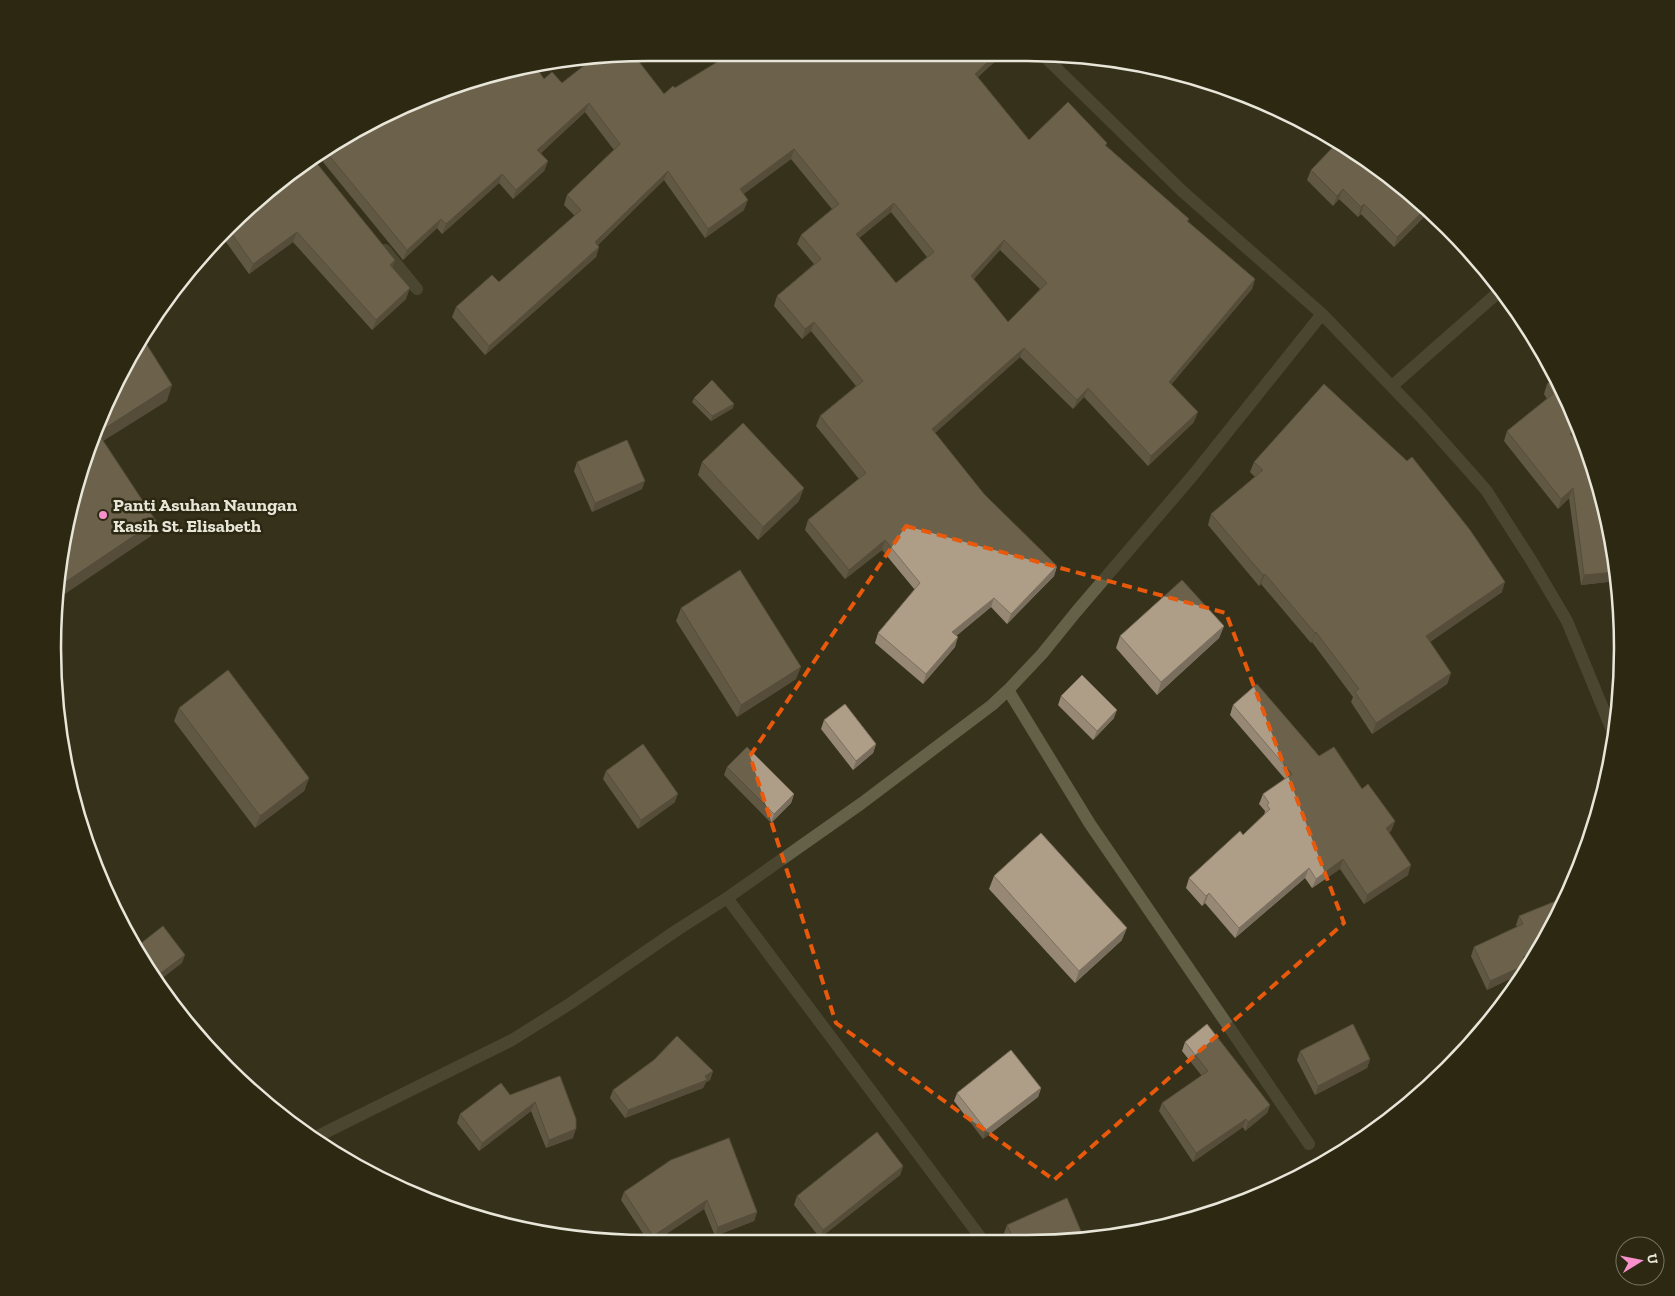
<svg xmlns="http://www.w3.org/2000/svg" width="1675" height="1296" viewBox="0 0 1675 1296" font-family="'Zilla Slab',serif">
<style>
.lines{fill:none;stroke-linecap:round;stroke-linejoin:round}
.minor{stroke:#656149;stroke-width:12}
.wall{fill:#968874;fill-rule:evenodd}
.shaded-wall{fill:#7a6f5e}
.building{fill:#ae9e87;stroke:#7a6f5e;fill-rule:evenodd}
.marked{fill:none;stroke:#e8590c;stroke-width:4;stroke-dasharray:10 6;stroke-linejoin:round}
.poi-dot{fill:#f890cb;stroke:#2c2812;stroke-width:2}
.labels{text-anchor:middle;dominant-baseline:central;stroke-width:5;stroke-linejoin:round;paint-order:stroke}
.poi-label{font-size:18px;font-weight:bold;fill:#e8e6d9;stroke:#2c2812;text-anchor:start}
.rim{fill:none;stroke:#e8e6d9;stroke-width:2.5}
</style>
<rect width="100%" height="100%" fill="#36321b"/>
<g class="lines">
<path class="minor" d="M1042,54L1182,191L1322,314L1423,419L1486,490L1531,560L1567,621L1614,735
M385,250L417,289
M1392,386L1501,290
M1008,690L1090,824L1309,1144
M727,898L981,1238
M312,1139L512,1040L571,1003L677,930L727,898L862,803L992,705L1008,690L1042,654L1076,612L1194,474L1322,314"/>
</g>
<path class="wall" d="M732,53L1003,54L978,77L1029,140L1107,143L1106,146L1189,219L1188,222L1255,279L1252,289L1171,384L1194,422L1148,466L1084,397L1073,409L1020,357L935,433L984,494L1057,566L1054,576L1007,624L991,607L956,636L955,647L923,684L875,643L878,633L915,590L882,550L845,579L805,530L808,520L859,479L816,426L820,416L856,386L811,331L802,339L774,306L777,296L814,264L797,244L801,235L832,209L791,159L743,194L744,210L705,238L664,180L598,245L599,247L596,257L485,355L452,317L456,307L499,282L575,216L564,205L567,195L614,150L585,112L541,153L548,161L544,171L513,199L499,183L442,234L437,228L403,260L323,162L327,153L390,121L544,79L562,83L664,94ZM891,212L927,257L896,283L859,238ZM1000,250L1040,289L1008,322L974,279Z
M1329,138L1389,175L1429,212L1394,247L1361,214L1358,217L1339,199L1333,206L1307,180L1311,170L1336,145Z
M314,160L395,260L392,268L406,299L372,330L293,242L249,274L221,235L227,227Z
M1555,379L1575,438L1611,532L1616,581L1581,585L1569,498L1558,509L1504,441L1507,431L1547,399L1544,394L1547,384Z
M694,398L733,408L711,421L692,402Z
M577,462L642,489L592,512L574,471Z
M702,462L799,501L758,540L698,475Z
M1254,462L1502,592L1430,642L1451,673L1447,684L1372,734L1351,702L1353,697L1312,642L1311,643L1261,584L1259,586L1208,525L1211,514L1255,477L1250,472Z
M681,608L796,679L737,717L676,621Z
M1224,626L1219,638L1157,695L1116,648L1120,636Z
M1061,696L1114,718L1093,740L1058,705Z
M1233,705L1319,756L1362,789L1395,821L1391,831L1389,832L1408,875L1364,904L1340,869L1312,888L1305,878L1235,938L1205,903L1202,906L1186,888L1189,878L1243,835L1264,816L1265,811L1259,804L1263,794L1285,779L1230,715Z
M179,708L309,778L304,791L255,828L174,721Z
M824,720L876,744L873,753L853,770L821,729Z
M727,767L794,794L791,803L771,823L724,775Z
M606,771L675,802L638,829L603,779Z
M994,876L1122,940L1075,983L989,889Z
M1566,897L1526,963L1527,964L1524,972L1487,990L1471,956L1474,947L1517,927L1516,925L1519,916Z
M1185,1042L1270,1105L1267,1113L1245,1131L1243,1127L1193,1162L1159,1111L1162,1103L1202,1076L1182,1051Z
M1300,1051L1370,1059L1367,1068L1315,1095L1297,1060Z
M713,1071L710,1080L706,1082L703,1088L625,1118L610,1098L613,1090Z
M560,1076L573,1138L546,1148L531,1111L479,1151L457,1123L460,1114Z
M1041,1088L1038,1097L983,1139L954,1101L957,1093Z
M671,1160L757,1212L754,1221L715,1236L704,1209L660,1238H646L621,1200L624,1192Z
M903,1166L900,1175L820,1238L794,1205L797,1196Z
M1007,1225L1082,1238H1006L1004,1233Z"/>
<path class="shaded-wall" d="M996,54H1003L971,83L975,74Z
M589,103L585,112L534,159L537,150Z
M794,149L791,159L737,199L740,189Z
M548,161L544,171L513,199L516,190Z
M668,171L664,180L591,251L595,242Z
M502,174L499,183L442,234L446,224Z
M1343,189L1339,199L1333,206L1337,196Z
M748,200L744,210L705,238L708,229Z
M894,203L891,212L853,243L856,234Z
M1364,204L1361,214L1358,217L1361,207Z
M1425,209L1429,212L1394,247L1397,237Z
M441,219L437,228L403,260L407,250Z
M297,232L293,242L249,274L253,264Z
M1004,240L1000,250L968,285L971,276Z
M599,247L596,257L485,355L489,346Z
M395,260L391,271L390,265Z
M1255,279L1252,289L1166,391L1169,382Z
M410,288L406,299L372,330L376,320Z
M814,322L811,331L802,339L805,329Z
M1024,348L1020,357L929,438L932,429Z
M172,385L167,401L92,448L99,432Z
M1088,388L1084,397L1073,409L1077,400Z
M734,404L733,408L711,421L712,416Z
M1198,412L1194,422L1148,466L1151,456Z
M1579,428L1581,434L1566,443L1570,434Z
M645,481L642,489L592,512L595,503Z
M804,488L799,501L758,540L763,527Z
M1573,488L1569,498L1558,509L1561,499Z
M156,521L151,536L59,598L61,585Z
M885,540L882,550L845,579L849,570Z
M1057,566L1054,576L1007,624L1011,614Z
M1615,572L1616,581L1581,585L1584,575Z
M1265,574L1261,584L1259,586L1263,575Z
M1505,582L1502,592L1422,647L1426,636Z
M994,598L991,607L949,642L952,632Z
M1224,626L1219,638L1157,695L1161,682Z
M1316,632L1312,642L1311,643L1315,633Z
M958,637L955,647L923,684L926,674Z
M801,667L796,679L737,717L741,705Z
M1451,673L1447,684L1372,734L1376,723Z
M1117,710L1114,718L1093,740L1097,731Z
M876,744L873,753L853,770L856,761Z
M309,778L304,791L255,828L260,816Z
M678,794L675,802L638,829L641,820Z
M794,794L791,803L771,823L774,814Z
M1395,821L1391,831L1382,837L1386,828Z
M1343,859L1340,869L1312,888L1316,879Z
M1411,865L1408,875L1364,904L1367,895Z
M1309,868L1305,878L1235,938L1239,928Z
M1209,893L1205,903L1202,906L1206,896Z
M1127,928L1122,940L1075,983L1079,971Z
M1537,951L1532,960L1520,965L1523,957Z
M185,955L182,963L156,983L153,979Z
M1527,964L1524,972L1487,990L1490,981Z
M1370,1059L1367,1068L1315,1095L1318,1086Z
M713,1071L710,1080L706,1082L703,1088L625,1118L628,1110L705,1076Z
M1041,1088L1038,1097L983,1139L986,1130Z
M535,1102L531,1111L479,1151L482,1143Z
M1270,1105L1267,1113L1245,1131L1248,1122Z
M1246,1119L1243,1127L1193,1162L1196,1153Z
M576,1129L573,1138L546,1148L549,1140Z
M903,1166L900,1175L820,1238L823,1230Z
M707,1200L704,1209L660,1238H653V1236Z
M757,1212L754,1221L715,1236L718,1227Z"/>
<path class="building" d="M732,53L996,54L975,74L1029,140L1068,102L1107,143L1105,145L1189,219L1187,221L1255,279L1169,382L1198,412L1151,456L1088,388L1077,400L1024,348L932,429L984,494L1057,566L1011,614L994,598L952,632L958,637L926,674L878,633L920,583L885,540L849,570L808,520L866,473L820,416L863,381L814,322L805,329L777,296L821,259L801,235L839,204L794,149L740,189L748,200L708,229L668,171L595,242L599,247L489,346L456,307L492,275L499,282L581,210L567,195L620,144L589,103L537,150L548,161L516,190L502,174L446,224L441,219L407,250L327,153L341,139L350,132L386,117L390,121L407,109L494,73L536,67L544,79L552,72L562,83L591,60L633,54L664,94L673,86L675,88ZM894,203L934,252L896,283L856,234ZM1004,240L1047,283L1008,322L971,276Z
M1337,143L1389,175L1425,209L1397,237L1364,204L1361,207L1343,189L1337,196L1311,170Z
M314,160L395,260L390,265L410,288L376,320L297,232L253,264L227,227Z
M142,337L172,385L99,432L132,350Z
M1555,379L1577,420L1579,428L1570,434L1586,450L1611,532L1615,572L1584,575L1573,488L1561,499L1507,431L1553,394L1547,384Z
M712,380L734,404L712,416L694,398Z
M1324,384L1407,461L1412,457L1470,530L1505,582L1426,636L1451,673L1376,723L1355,692L1359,689L1316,632L1315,633L1265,574L1263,575L1211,514L1263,470L1254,462Z
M743,423L804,488L763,527L702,462Z
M98,433L156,521L61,585L73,494Z
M627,440L645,481L595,503L577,462Z
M740,570L801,667L741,705L681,608Z
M1182,580L1224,626L1161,682L1120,636Z
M228,670L309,778L260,816L179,708Z
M1082,675L1117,710L1097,731L1061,696Z
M1257,684L1319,756L1334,747L1362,789L1368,784L1395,821L1386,828L1411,865L1367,895L1343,859L1316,879L1309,868L1239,928L1209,893L1206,896L1189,878L1240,831L1243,835L1270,809L1267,805L1269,803L1263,794L1292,774L1233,705Z
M845,704L876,744L856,761L824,720Z
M643,744L678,794L641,820L606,771Z
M747,747L794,794L774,814L727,767Z
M1041,833L1127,928L1079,971L994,876Z
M1566,897L1537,951L1523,957L1527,964L1490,981L1474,947L1523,924L1519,916Z
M163,926L185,955L153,979L135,948Z
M1207,1024L1270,1105L1248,1122L1246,1119L1196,1153L1162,1103L1208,1071L1185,1042Z
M1353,1024L1370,1059L1318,1086L1300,1051Z
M677,1036L713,1071L705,1076L707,1080L628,1110L613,1090L654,1060Z
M1011,1050L1041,1088L986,1130L957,1093Z
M560,1076L576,1119V1129L549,1140L535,1102L482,1143L460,1114L501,1083L510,1095Z
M877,1132L903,1166L823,1230L797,1196Z
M729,1138L757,1212L718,1227L707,1200L653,1236L624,1192L671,1160Z
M1067,1198L1083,1236L1078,1238H1013L1007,1225Z"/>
<path d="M0 0H1675V1296H0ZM906,526L1226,613L1344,923L1054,1180L836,1023L750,756Z" fill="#36321b" fill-opacity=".55" fill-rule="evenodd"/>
<path class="marked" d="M906,526L1226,613L1344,923L1054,1180L836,1023L750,756Z"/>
<circle class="poi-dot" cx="103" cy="515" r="5"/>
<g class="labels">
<g class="poi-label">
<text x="113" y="505">Panti Asuhan Naungan<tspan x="113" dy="21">Kasih St. Elisabeth</tspan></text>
</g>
</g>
<path d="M0 0H1675V1296H0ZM648 61H1027A587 587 0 0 1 1614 648V648A587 587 0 0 1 1027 1235H648A587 587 0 0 1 61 648V648A587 587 0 0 1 648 61Z" fill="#2c2812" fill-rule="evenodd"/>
<path class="rim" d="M648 61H1027A587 587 0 0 1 1614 648V648A587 587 0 0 1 1027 1235H648A587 587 0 0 1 61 648V648A587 587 0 0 1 648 61Z"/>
<g transform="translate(1640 1261) rotate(80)"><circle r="24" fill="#2c2812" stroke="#777462"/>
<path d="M0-4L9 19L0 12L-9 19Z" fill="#f890cb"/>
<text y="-8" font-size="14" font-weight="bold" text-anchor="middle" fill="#e8e6d9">U</text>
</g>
</svg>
